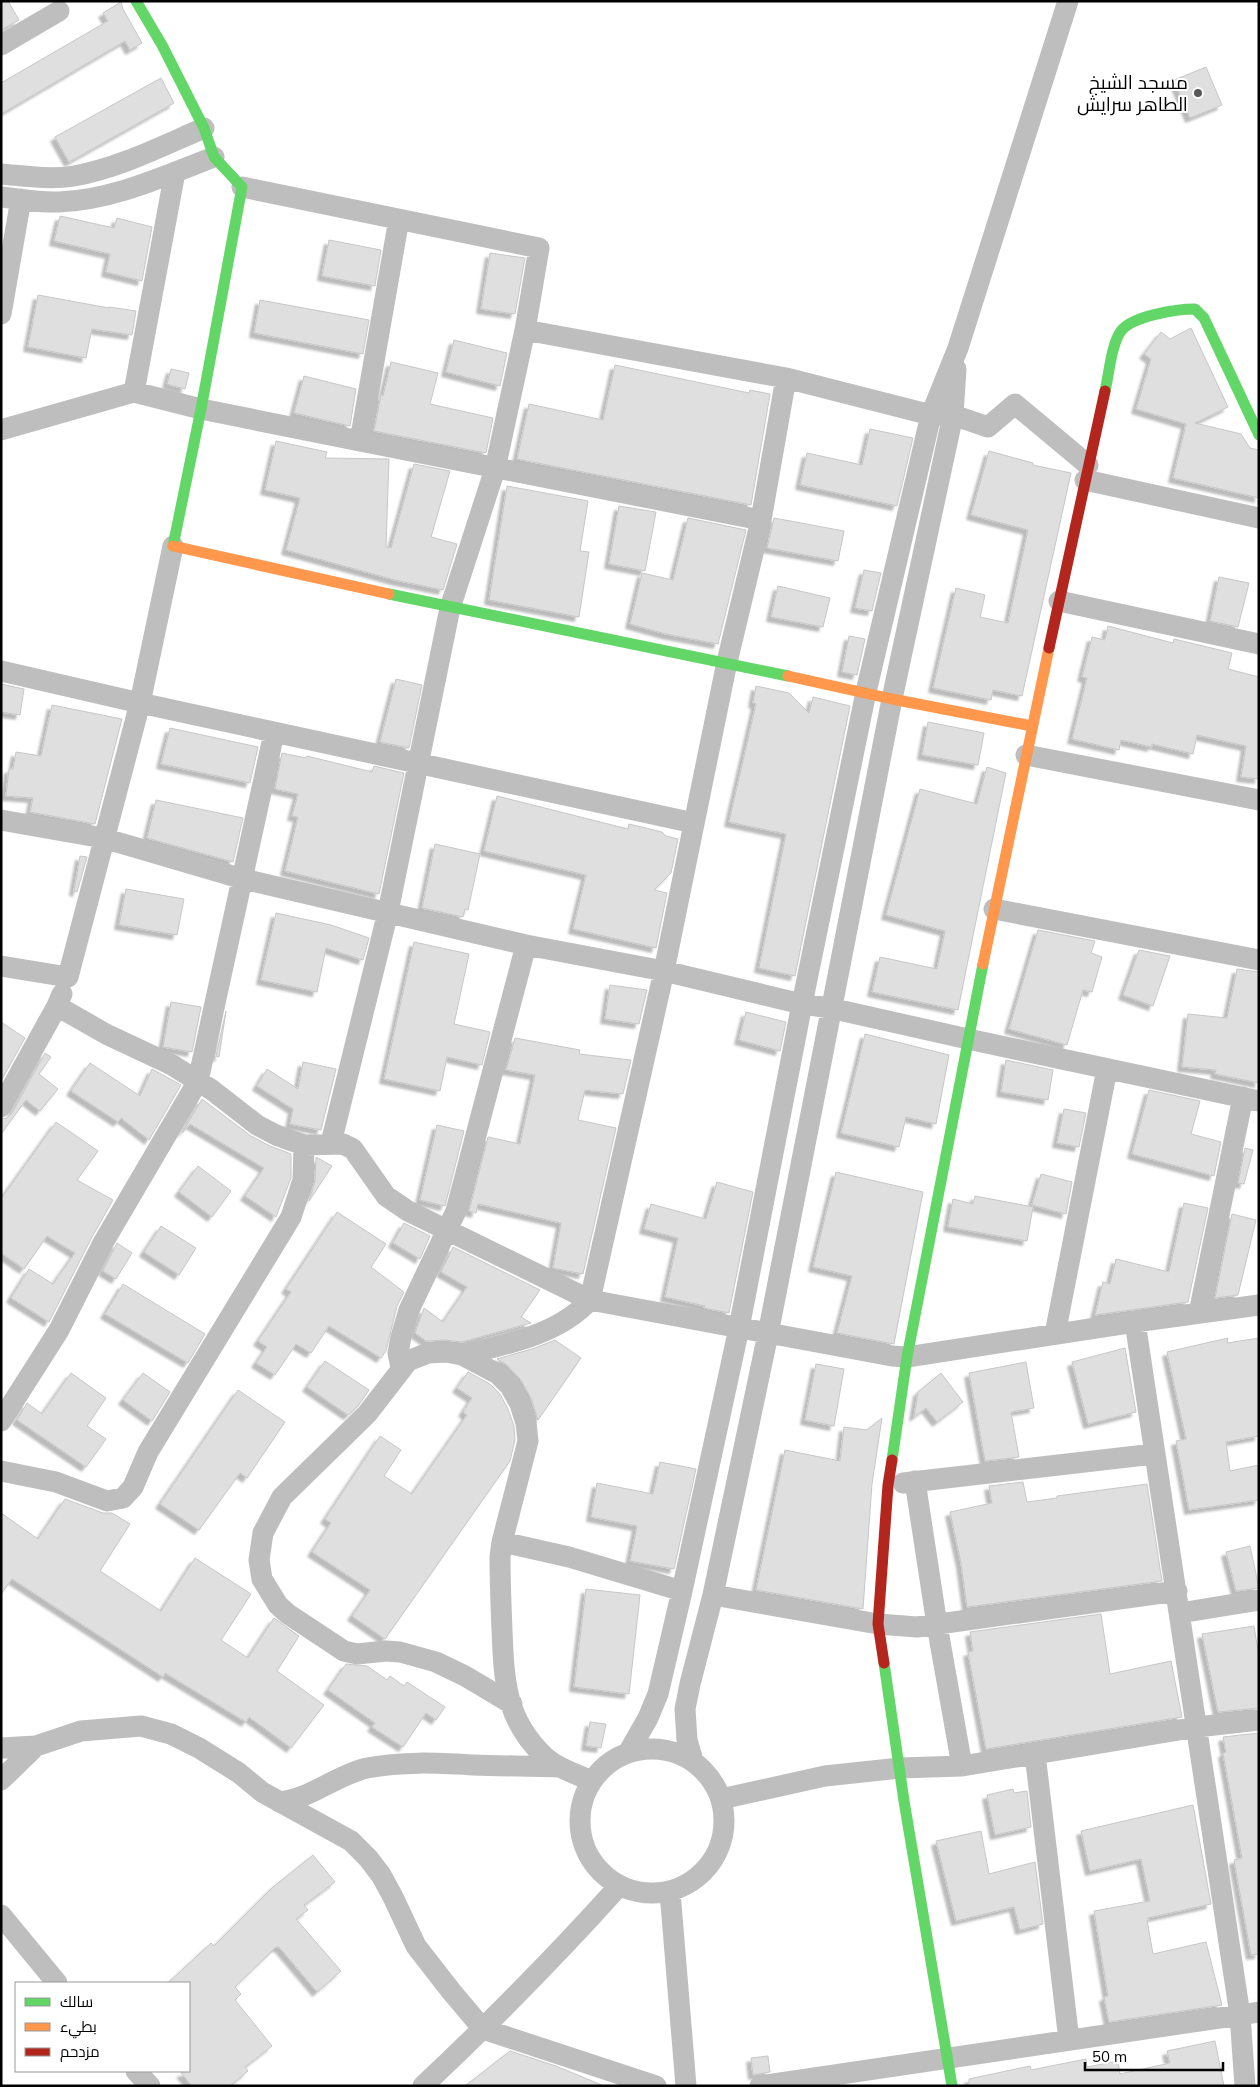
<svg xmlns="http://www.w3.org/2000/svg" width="1260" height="2087" viewBox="0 0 1260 2087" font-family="Mulish,Cairo,sans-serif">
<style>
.building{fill:#dfdfdf;stroke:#c7c7c7;filter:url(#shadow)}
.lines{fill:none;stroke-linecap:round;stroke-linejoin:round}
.street{stroke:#bebebe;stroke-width:21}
.fast{stroke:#63d668;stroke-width:11}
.slow{stroke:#ff974d;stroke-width:11}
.jam{stroke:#b3261e;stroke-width:11}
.poi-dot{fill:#595959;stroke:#fff;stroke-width:2}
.labels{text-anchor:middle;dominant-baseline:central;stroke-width:4;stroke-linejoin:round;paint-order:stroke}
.poi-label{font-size:19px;fill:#000;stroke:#fff;text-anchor:end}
</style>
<defs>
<filter id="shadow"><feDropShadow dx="-4.5" dy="4.5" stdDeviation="1" flood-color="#0004"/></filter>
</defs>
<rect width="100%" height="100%" fill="#fff"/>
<path class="building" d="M1,1H8L19,20L1,30Z
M121,2L123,9L142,43L130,50L125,41L1,114V83L108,21L103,13Z
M1206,67L1222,105L1190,118L1174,80Z
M161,78L174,103L69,162L55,137Z
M60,216L114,228L117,218L152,227L142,281L106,272L110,254L54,241Z
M329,240L381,250L375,286L322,276Z
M490,253L525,258L515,314L481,309Z
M38,295L109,308V307L136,311L132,335L92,329L86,358L28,347Z
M260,300L369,320L363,354L254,333Z
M1191,328L1228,407L1195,423L1241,434L1250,448L1259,450V498L1173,478L1186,424L1136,409L1151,359L1144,354L1161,332L1170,339Z
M454,340L507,353L500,386L446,372Z
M391,362L438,373L430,404L493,418L486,453L374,431L381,395L383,396Z
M615,365L749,393L750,390L770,394L751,505L517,459L529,404L603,420Z
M171,369L189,373L185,389L167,384Z
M304,376L356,389L350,426L294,413Z
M870,429L913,438L897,506L800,485L807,453L862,465Z
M276,441L327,452L325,458L389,459L386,547L391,548L414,464L450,471L431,537L457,544L443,590L395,580L286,550L300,498L265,490Z
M989,451L1033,463V465L1071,473L1022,696L993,690L991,700L933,688L956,588L985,595L980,617L1008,623L1028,530L971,515Z
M507,486L588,501L580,551L589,552L579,617L489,600Z
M619,506L656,512L645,571L609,564Z
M688,518L746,530L718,644L666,634L630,624L642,573L673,580Z
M774,518L844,531L838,561L767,548Z
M864,570L881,573L872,611L855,608Z
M1219,577L1249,583L1238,627L1210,621Z
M778,586L830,598L823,627L771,617Z
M1108,626L1173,643L1174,639L1232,653L1228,669L1259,677V779L1241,777L1246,746L1197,735L1193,754L1152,744V747L1121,740L1119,750L1072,739L1087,678L1082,677L1092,637L1105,640Z
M849,636L865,639L857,675L842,672Z
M396,679L422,685L409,748L380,742Z
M1,684L24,689L20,715L1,712Z
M756,686L789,693L809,713L813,697L850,706L795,976L759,968L786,834L729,822L756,704L753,703Z
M52,705L122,719L95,824L30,812L33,798L6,796L9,769H13L16,752L41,756Z
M928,722L984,733L978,765L922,755Z
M170,728L258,747L250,783L161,764Z
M282,753L306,758L307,756L372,772L374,766L404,773L379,894L285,871L298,817L292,816L298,794L275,789Z
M987,767L1006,773L958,1010L872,992L880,957L937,969L945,931L886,915L920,789L977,804Z
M497,796L628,829L629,824L662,832L666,836L678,839L671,873L654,890L667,893L656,948L573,929L586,875L484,851Z
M156,800L243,818L233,862L147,838Z
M435,844L480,854L468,910L465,909L463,917L422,908Z
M80,856L87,857L77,892L74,891Z
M126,889L184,899L177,935L119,925Z
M276,913L331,925L369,938L363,960L326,948L317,992L261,980Z
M1038,930L1095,941L1091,953L1102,957L1092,992L1083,990L1067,1045L1009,1029Z
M414,942L469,954L454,1024L490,1032L482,1065L447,1057L440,1091L384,1079Z
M1139,950L1170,956L1153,1006L1123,995Z
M1237,969L1259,972V1083L1215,1074L1216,1070L1182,1067L1188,1014L1227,1018Z
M610,985L647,990L639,1024L605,1019Z
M171,1002L201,1007L192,1052L163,1047Z
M226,1011L219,1057L216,1056Z
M746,1012L786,1022L780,1051L739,1040Z
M1,1022L25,1038L1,1081Z
M865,1034L949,1055L936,1124L906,1117L899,1147L841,1133Z
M515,1038L580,1050L579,1054L631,1060L623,1094L585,1090L578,1120L616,1128L583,1274L553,1268L561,1223L478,1204L476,1213L469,1211L488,1137L520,1144L535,1075L506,1070Z
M45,1053L51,1057L39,1074L58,1089L40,1111L26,1100L1,1134V1119L7,1118L12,1113Z
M1006,1060L1053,1070L1048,1100L1001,1092Z
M303,1062L336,1069L321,1130L290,1124L293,1109L257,1086L267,1069L298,1089Z
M90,1063L140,1096L152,1069L181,1085L149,1140L121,1118L118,1122L71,1091Z
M1149,1090L1200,1101L1191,1134L1221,1142L1214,1176L1132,1154Z
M202,1099L251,1136L270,1146L291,1154V1178L276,1217L245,1196L264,1168L190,1124L182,1133Z
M1064,1109L1086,1113L1079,1147L1057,1143Z
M56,1122L98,1151L77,1180L113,1200L92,1237L49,1322L11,1298L29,1269L53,1284L75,1253L47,1236L24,1269L1,1253V1199Z
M437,1125L464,1131L445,1206L420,1200Z
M1245,1148L1253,1150L1244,1184L1238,1183Z
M316,1157L332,1166L309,1201L315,1181Z
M198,1166L231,1191L212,1217L179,1192Z
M836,1172L923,1192L894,1344L837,1333L852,1276L813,1267Z
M1041,1174L1072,1182L1066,1214L1032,1205Z
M717,1182L753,1192L729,1313L704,1308L705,1306L665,1297L678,1238L644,1229L651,1204L706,1219Z
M975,1196L1033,1207L1027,1241L948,1227L953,1199L973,1204Z
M1184,1203L1208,1208L1188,1302L1095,1315L1103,1282L1110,1284L1116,1259L1169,1272Z
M337,1212L386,1244L371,1267L404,1292L397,1306L386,1351L381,1358L329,1326L311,1353L296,1344L275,1375L256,1363L267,1347L258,1341L291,1292L286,1289Z
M1232,1214L1256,1220L1238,1295L1215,1298Z
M404,1223L430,1236L420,1259L393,1243Z
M161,1226L196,1248L179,1275L144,1252Z
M117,1243L132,1253L116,1279L103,1271Z
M453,1247L540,1290L521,1317L531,1323L462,1342L446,1340L426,1341L415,1333L424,1308L443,1322L467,1287L441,1272Z
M123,1284L205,1334L188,1363L105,1314Z
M1228,1338L1227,1343L1259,1338V1436L1226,1442L1230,1471L1259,1465V1500L1189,1510L1176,1441L1186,1439L1167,1352Z
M555,1340L581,1358L538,1420L531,1398L521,1380L507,1365L497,1359L535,1348Z
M1125,1348L1136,1412L1088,1424L1072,1362Z
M325,1361L369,1390L358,1406L348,1415L307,1387Z
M1026,1362L1034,1408L1011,1412L1019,1457L985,1461L969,1373Z
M816,1364L844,1369L834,1426L805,1420Z
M468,1372L490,1384L500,1394L508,1409L514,1426L515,1440L510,1461L385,1639L352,1616L370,1590L312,1552L331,1523L325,1519L380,1436L401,1450L384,1476L412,1494L467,1415L463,1412L472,1398L457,1388Z
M71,1373L106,1398L87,1426L106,1439L86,1467L17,1420L27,1403L42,1414Z
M143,1373L170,1392L152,1421L123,1400Z
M941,1373L963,1402L937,1422L926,1408L914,1417L918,1392Z
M238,1390L285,1422L247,1478L240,1473L199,1530L160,1504Z
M882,1418L872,1484L863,1609L756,1590L785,1450L840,1461L844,1427L867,1430Z
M660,1462L696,1469L674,1569L630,1561L637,1526L591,1517L597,1483L653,1494Z
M1023,1482L1027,1502L1057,1498V1496L1147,1484L1162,1581L967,1607L961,1563L950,1512L992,1503L989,1486Z
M65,1499L103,1513H112L130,1524L100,1571L161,1611L195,1558L251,1594L221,1640L248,1658L274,1618L299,1636L277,1671L324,1705L291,1748L249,1717L246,1722L165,1673L163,1677L12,1579L1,1594V1513L38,1539Z
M1250,1546L1259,1588L1236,1591L1226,1552Z
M586,1589L640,1595L629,1694L574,1687Z
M1101,1614L1110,1674L1171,1661L1182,1717L986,1749L968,1652L973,1651L970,1632Z
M1254,1626L1259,1657V1708L1218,1712L1202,1634Z
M346,1664L367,1666L387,1680L390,1676L404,1686L407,1682L445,1707L436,1720L426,1713L403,1747L372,1727L375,1723L328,1690Z
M590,1722L606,1724L601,1748L586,1746Z
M1259,1733V1954L1251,1955L1234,1860L1242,1858L1223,1753L1226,1752L1223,1737Z
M1013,1789L1014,1793L1027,1791L1031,1827L995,1835L987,1795Z
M1193,1805L1211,1904L1148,1918L1149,1920H1147L1153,1954L1206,1942L1222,2005L1109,2022L1104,1997L1108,1996L1094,1911L1150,1901L1141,1859L1090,1871L1081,1831Z
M981,1831L989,1874L1035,1862L1043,1924L1020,1930L1014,1907L956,1921L936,1841Z
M313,1855L335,1882L304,1905L308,1910L296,1919L341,1971L317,1992L279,1947H276L235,1987L241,1994L235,2000L272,2046L245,2067L248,2071L230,2086H192L181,2073L189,2071V1983H168L211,1943L214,1946L273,1887Z
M1215,2041L1224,2086H969V2079L1030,2066L1031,2070L1086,2059L1087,2067L1118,2061L1120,2074L1170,2063L1167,2051Z
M510,2051L556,2066L604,2086H465Z
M768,2056L770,2072L753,2075L751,2058Z"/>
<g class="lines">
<path class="street" d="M1,45L59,11
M1,174C25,176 50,180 74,176C119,168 162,146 204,128
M242,187L539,248L525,330L495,469L450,608L388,912L331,1143
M1,197C20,199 40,203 59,202C113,200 164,176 214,157
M399,219L360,441L761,520
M1,314L21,199
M525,330L786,378L931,415H953L988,427L1015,404L1088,465
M134,392L175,172
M1,430L134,392L201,409L360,441
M1085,480L1259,518
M173,546L140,703L694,823
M1059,601L1259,644
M1,671L140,703L68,977L1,966
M1026,755L1259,800
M1,820L103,838L243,879L526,945L664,971L802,1004L830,1008L968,1039L1259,1101
M994,909L1259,960
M57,1006L106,1034L172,1065L212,1090L257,1125L276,1135L304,1145L343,1144L353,1149L386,1196L408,1211L590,1300L892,1356L907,1357L1135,1322L1259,1305
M1,1107L57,1006L62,994
M1199,1313L1243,1097
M1055,1334L1107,1069
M462,1355C507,1344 558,1335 590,1300L664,971L727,662L761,520L786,378
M401,1368L398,1353L401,1337L409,1310L456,1211L526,945
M1,1421L59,1330L103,1243L198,1081L274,733
M1,1471L56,1482L107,1501L123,1498L133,1487L148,1452L291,1217L303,1180L304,1145
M915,1481L937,1625L962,1766
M903,1483L1154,1454
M502,1542L569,1557L682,1591
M713,1595L878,1624L917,1627L1177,1591
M1180,1613L1259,1600
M512,1704L465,1676L436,1662L400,1652L386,1651L357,1654L344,1651L288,1614L278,1605L262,1579L259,1560L263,1533L282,1497L367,1414L408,1361L428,1353L446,1352L462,1355L498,1374L510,1386L520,1404L526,1423L528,1441L502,1542L500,1557C500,1581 501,1606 502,1630C504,1680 505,1719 544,1756C557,1768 576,1774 592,1781
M1,1748L36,1746L81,1731L141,1726L171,1734L199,1748L239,1773L262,1792L351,1841L368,1858L381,1875L393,1897L416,1946L451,1991L483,2029L656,2086
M580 1821a72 72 0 1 1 144 0a72 72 0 1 1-144 0Z
M628,1753L648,1718L658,1694L682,1591L739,1328L802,1004L866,692L931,415L958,348L1068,1
M1035,1754L1069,2040
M693,1761L687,1740L685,1709L690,1684L713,1595L768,1334L892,699L953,415L956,369
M1,1780L36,1746
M721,1799L825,1776L900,1768L962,1766L1197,1727L1259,1720
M279,1802C311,1799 336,1775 367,1768C403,1761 437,1763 473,1765C502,1766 531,1766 560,1767
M670,1892L686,2086
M1,1915L57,1983
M136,2071L150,2086
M423,2086C491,2022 556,1956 619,1886
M760,2086L1240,2015L1135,1322
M1245,2086L1240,2015L1259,2012"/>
<path class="fast" d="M136,1L162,45L204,128L214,157L242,187L201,409L173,546
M1105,391C1109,375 1111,345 1121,331C1132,316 1177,309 1195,309L1204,318L1259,435
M389,594L788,676
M892,1460L907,1357L983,964
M884,1663L904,1801L952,2086"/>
<path class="slow" d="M173,546L389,594
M788,676L892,699L1032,726
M983,964L1049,648"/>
<path class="jam" d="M1049,648L1105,391
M884,1663L878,1624L888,1485L892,1460"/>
</g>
<circle class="poi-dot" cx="1198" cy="93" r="5"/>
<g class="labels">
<g class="poi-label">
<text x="1188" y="82">مسجد الشيخ<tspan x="1188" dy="22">الطاهر سرايش</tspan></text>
</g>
</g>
<rect width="1260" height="2087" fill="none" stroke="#000000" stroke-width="5"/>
<rect x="15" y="1982" width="175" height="90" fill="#ffffff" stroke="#999999"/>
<rect x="25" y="1998" width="25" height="8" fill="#63d668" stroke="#999999"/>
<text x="60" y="2007" font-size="15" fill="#000000">سالك</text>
<rect x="25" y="2023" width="25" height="8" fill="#ff974d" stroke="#999999"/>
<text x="60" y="2032" font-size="15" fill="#000000">بطيء</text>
<rect x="25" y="2048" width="25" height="8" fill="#b3261e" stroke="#999999"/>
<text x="60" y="2057" font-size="15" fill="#000000">مزدحم</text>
<path d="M1085 2062v8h138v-8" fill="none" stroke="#000000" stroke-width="2.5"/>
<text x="1092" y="2062" font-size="15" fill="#000000" stroke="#ffffff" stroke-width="4" paint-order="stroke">50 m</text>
</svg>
